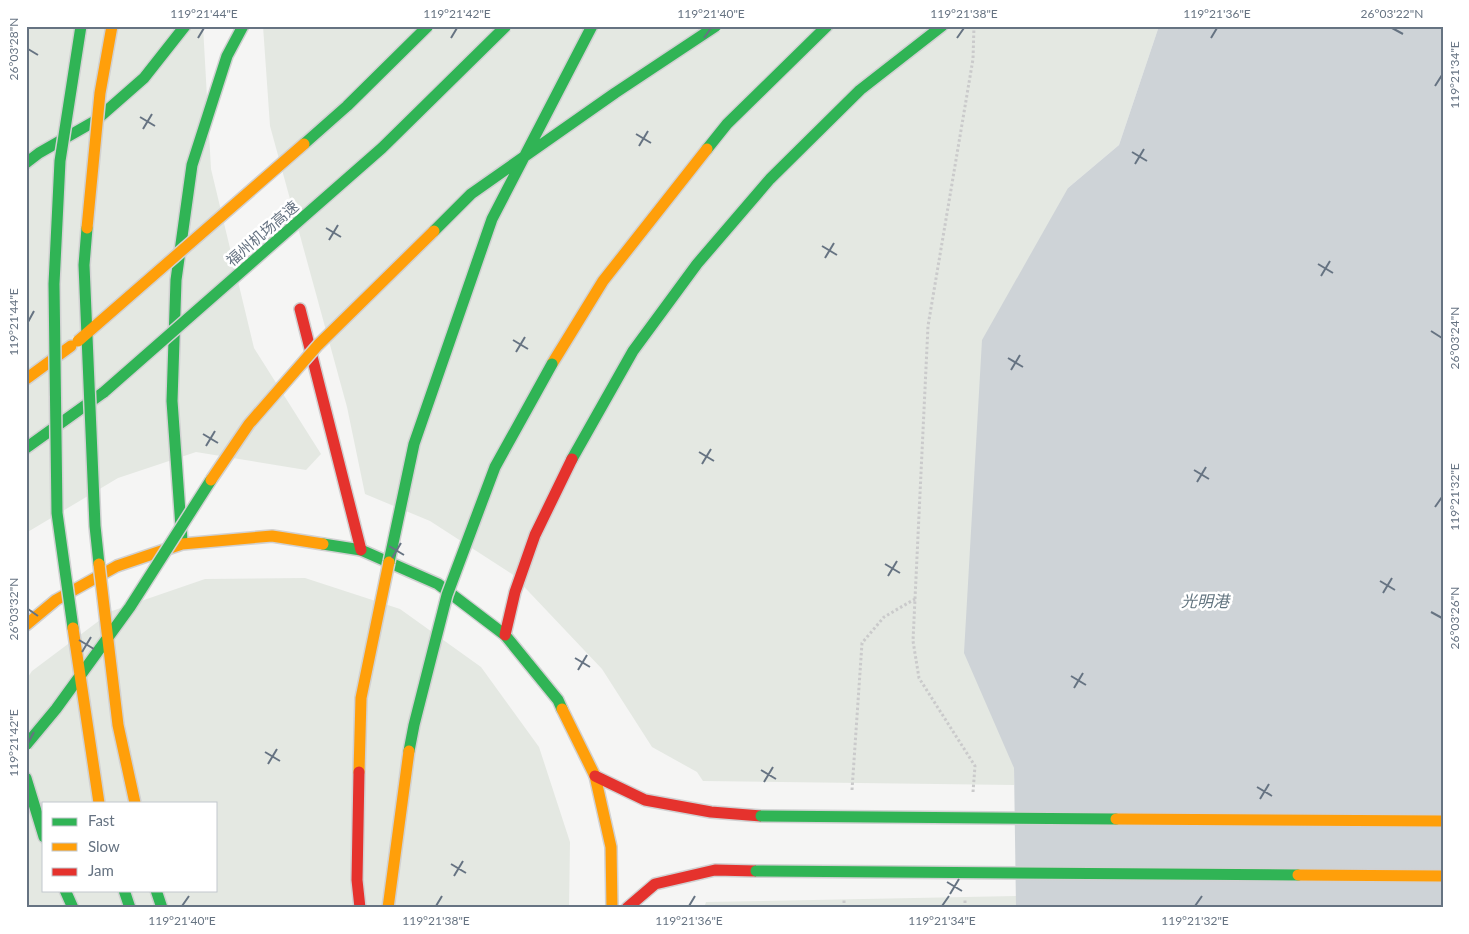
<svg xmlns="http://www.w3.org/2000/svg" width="1469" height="934" viewBox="0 0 1469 934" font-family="Lato,'Noto Sans SC',sans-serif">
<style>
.green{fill:#e4e8e2;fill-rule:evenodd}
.water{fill:#ced3d7}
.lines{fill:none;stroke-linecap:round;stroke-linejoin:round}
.fast-casing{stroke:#d1d1d2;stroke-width:14}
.slow-casing{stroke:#d1d1d2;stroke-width:14}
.jam-casing{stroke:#d1d1d2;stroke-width:14}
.path{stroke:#cacacb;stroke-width:3;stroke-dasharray:2.5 2.5;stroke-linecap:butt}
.fast{stroke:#30b455;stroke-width:11}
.slow{stroke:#ff9f0a;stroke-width:11}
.jam{stroke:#e5322d;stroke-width:11}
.fast-bridge-casing{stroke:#d1d1d2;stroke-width:14;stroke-linecap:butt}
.slow-bridge-casing{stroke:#d1d1d2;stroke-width:14;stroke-linecap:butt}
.jam-bridge-casing{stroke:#d1d1d2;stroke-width:14;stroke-linecap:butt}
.fast-bridge{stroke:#30b455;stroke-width:11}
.slow-bridge{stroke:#ff9f0a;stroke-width:11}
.jam-bridge{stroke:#e5322d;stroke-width:11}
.ticks{fill:none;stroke:#667382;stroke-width:2}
.labels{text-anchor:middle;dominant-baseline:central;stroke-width:5;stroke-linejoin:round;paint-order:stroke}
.street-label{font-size:15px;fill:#667382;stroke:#fff}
.water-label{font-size:16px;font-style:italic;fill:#62747f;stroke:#fff}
.neatline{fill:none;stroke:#667382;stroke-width:2}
.ticks-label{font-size:12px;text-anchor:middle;fill:#667382}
</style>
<rect width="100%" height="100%" fill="#f5f5f4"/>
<path class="green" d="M26,26H203L211,169L254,348L321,454L306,470L196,452L118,478L26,533Z
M263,26H1159L1119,145L1068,188L1014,768V785L703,781L697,772L652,747L602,669L512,574L430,521L365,494L347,407L270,126Z
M305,578L400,609L481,667L539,747L570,842L569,908H26V680L32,671L112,611L205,579ZM44,803H216V890H44Z
M1016,896V908H704L706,902Z"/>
<path class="water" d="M1159,26H1443V908H1016L1014,768L964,653L982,340L1068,188L1119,145Z"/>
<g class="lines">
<g class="fast-casing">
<path id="fast" d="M707,149L727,124L827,26
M26,163L39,153L95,121L144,78L185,26
M26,448L104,392
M572,459L633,351L697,264L770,179L860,90L942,26
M182,541L172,401L176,280L192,165L227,56L243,26
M323,544L361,550L438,584L505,635L558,700L562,709
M26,778L44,837
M65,890L73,908
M124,890L130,908
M156,890L162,908"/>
</g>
<g class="slow-casing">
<path id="slow" d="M552,364L603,281L707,149
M26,379L71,346
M26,625L56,600L117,566L182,544L272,536L323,544
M562,709L595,776L611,847L612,908"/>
</g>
<g class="jam-casing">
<path id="jam" d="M300,309L361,550
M505,635L515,592L535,535L572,459
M595,776L645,800L711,812L761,816
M627,908L655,884L715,870L756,871"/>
</g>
<path class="path" d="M852,790L862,643L884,617L915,599
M973,792L975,766L919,678L913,641L928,326L973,59L974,26
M844,908V898
M965,908V898"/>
<use href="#fast" class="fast"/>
<use href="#slow" class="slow"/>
<use href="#jam" class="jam"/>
<g class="fast-bridge-casing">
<path id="fast-bridge" d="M304,144L347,106L428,26
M87,228L84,265L95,526L99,564
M434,231L471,194L615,93L716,26
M104,392L382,148L506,26
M389,562L414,444L492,219L592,26
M73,628L57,513L54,284L60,161L81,26
M26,745L56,709L130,607L211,480
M409,751L414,725L447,595L495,467L552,364
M761,816L1116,819
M756,871L1298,875"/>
</g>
<g class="slow-bridge-casing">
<path id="slow-bridge" d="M87,228L100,93L112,26
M78,341L304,144
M211,480L249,424L318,345L434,231
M99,564L118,725L135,803
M73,628L99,803
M359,772L361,698L389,562
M1116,819L1443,821
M1298,875L1443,876
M388,908L409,751"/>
</g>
<g class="jam-bridge-casing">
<path id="jam-bridge" d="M359,772L357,880L360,908"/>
</g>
<use href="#fast-bridge" class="fast-bridge"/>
<use href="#slow-bridge" class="slow-bridge"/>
<use href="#jam-bridge" class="jam-bridge"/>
</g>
<path class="ticks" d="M1392,28L1403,34M198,38L204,28M451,38L457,28M704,38L711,28M957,38L964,28M1211,38L1217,28M28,49L38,55M1435,86L1442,75M140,117L155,126M143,129L152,114M636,134L651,143M639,146L648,131M1132,152L1147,161M1135,164L1144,149M326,228L341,237M329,240L338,225M822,246L837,255M825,258L834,243M1318,264L1333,273M1321,276L1330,261M28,322L34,311M1431,331L1442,338M513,340L528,349M516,352L525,337M1008,358L1023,367M1011,370L1020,355M203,434L218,443M206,446L215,431M699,452L714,461M702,464L711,449M1194,470L1209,479M1197,482L1206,467M1435,507L1442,497M389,546L404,555M392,558L401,543M885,564L900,573M888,576L897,561M1380,581L1395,590M1383,593L1392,578M28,609L38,616M1431,612L1442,618M79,640L94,649M82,652L91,637M575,658L590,667M578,670L587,655M1071,676L1086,685M1074,688L1083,673M28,743L34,732M265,752L280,761M268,764L277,749M761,770L776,779M764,782L773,767M1257,787L1272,796M1260,799L1269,784M451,864L466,873M454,876L463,861M947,882L962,891M950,894L959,879M182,906L189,896M436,906L442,896M689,906L695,896M942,906L949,896M1195,906L1202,896"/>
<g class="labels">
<g class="street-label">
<text transform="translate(262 233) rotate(-41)">福州机场高速</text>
</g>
<g class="water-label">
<text x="1205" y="600">光明港</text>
</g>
</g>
<rect width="1469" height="934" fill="none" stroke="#ffffff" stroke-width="55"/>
<rect x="42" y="802" width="175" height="90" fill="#ffffff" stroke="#c2c7cd"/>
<rect x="52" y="818" width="25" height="8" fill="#30b455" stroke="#c2c7cd"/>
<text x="88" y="826" font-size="15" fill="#667382">Fast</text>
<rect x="52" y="843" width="25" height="8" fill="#ff9f0a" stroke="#c2c7cd"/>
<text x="88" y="852" font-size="15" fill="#667382">Slow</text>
<rect x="52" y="868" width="25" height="8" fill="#e5322d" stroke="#c2c7cd"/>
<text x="88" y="876" font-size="15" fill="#667382">Jam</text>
<rect x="28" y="28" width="1414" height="878" class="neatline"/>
<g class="ticks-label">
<text x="204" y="18">119°21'44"E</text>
<text x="457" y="18">119°21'42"E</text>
<text x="711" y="18">119°21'40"E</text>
<text x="964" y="18">119°21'38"E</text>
<text x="1217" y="18">119°21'36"E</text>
<text x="1392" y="18">26°03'22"N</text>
<text transform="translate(14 49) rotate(-90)" y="4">26°03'28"N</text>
<text transform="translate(1455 75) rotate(-90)" y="4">119°21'34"E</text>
<text transform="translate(14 322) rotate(-90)" y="4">119°21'44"E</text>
<text transform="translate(1455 338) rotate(-90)" y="4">26°03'24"N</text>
<text transform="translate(1455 497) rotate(-90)" y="4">119°21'32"E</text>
<text transform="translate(14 609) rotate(-90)" y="4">26°03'32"N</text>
<text transform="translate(1455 618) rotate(-90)" y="4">26°03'26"N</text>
<text transform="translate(14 743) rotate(-90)" y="4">119°21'42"E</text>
<text x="182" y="925">119°21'40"E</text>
<text x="436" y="925">119°21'38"E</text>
<text x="689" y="925">119°21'36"E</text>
<text x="942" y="925">119°21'34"E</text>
<text x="1195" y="925">119°21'32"E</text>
</g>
</svg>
